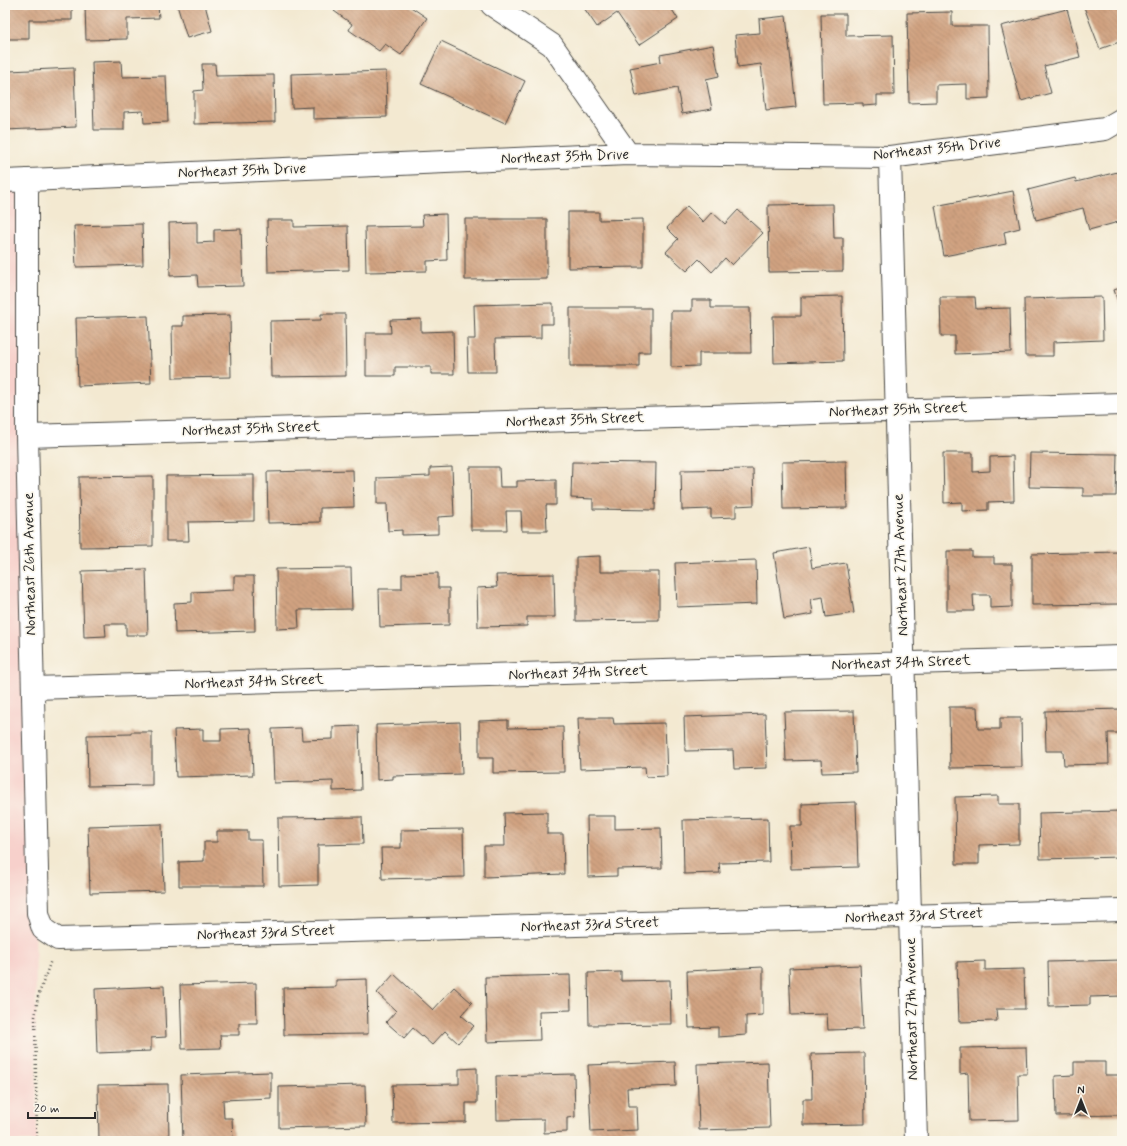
<svg xmlns="http://www.w3.org/2000/svg" width="1127" height="1146" viewBox="0 0 1127 1146" font-family="Mynerve,sans-serif">
<style>
.built{fill:#f7d0cb}
.building{fill:url(#building-back-hatch)}
.lines{fill:none;stroke-linecap:round;stroke-linejoin:round}
.minor-casing{stroke:#494844;stroke-width:24}
.path{stroke:#494844;stroke-width:2.5;stroke-dasharray:1 3;stroke-linecap:butt}
.minor{stroke:#fff;stroke-width:22}
.labels{text-anchor:middle;dominant-baseline:central;stroke-width:3.5;stroke-linejoin:round;paint-order:stroke}
.street-label{font-size:15px;fill:#2b2b2b;stroke:#fbf7ec}
</style>
<defs>
<pattern id="building-back-hatch" width="6" height="6" patternUnits="userSpaceOnUse"><rect width="6" height="6" fill="#d1a381"/><path d="M-1 5l2 2M0 0l6 6M5-1l2 2" fill="none" stroke="#aa856a"/></pattern>
</defs>
<rect width="100%" height="100%" fill="#fbf7ec"/>
<filter id="ink" filterUnits="userSpaceOnUse"><feTurbulence type="fractalNoise" baseFrequency=".025" numOctaves="2"/><feDisplacementMap in="SourceGraphic" scale="8" xChannelSelector="R" yChannelSelector="G"/><feConvolveMatrix kernelMatrix="1 2 1 2 8 2 1 2 1" color-interpolation-filters="sRGB"/></filter>
<filter id="wash" filterUnits="userSpaceOnUse"><feTurbulence type="fractalNoise" baseFrequency=".012" numOctaves="4" result="noise"/><feDisplacementMap in="SourceGraphic" scale="16" xChannelSelector="R" yChannelSelector="G"/><feGaussianBlur stdDeviation="0.9" result="paint"/><feColorMatrix in="noise" values="0 0 0 0 0 0 0 0 0 0 0 0 0 0 0 0 0 1.4 0 .05"/><feComposite in="paint" operator="in"/></filter>
<g filter="url(#wash)">
<rect width="100%" height="100%" fill="#f3e9d1"/>
<path class="built" d="M5,182H29L37,1141H5Z"/>
<g id="blocks">
<path class="building" d="M5,5H72V20H29V39H5Z
M85,5H158L159,18L127,19V39L86,40Z
M177,5H205L212,31L187,38Z
M339,5H408L427,18L401,55L385,44L379,51L349,30L352,24L334,11Z
M582,5H669L678,19L639,45L617,13L597,27Z
M1090,5H1122V41L1100,49L1084,7Z
M1067,9L1080,57L1044,66L1051,93L1021,101L1001,26Z
M952,12V26H988L989,98L967,99V84L936,85V102L909,103L907,13Z
M821,14H846V36L893,35L894,95H877V105L863,106V103L823,104Z
M786,16L796,107L766,110L761,64L738,67L735,35L760,33L759,19Z
M441,41L525,81L505,123L421,84Z
M713,45L719,76L706,79L712,109L682,114L677,88L636,96L630,68L661,62L660,55Z
M121,61L122,77L166,76L168,122L144,123L143,111L124,112V130H94L92,62Z
M202,64H215L216,76L274,75L275,122L194,124V91L203,90Z
M74,68L76,127L5,130V99H10L9,71Z
M386,71L387,117L313,119V107L292,108L291,74Z
M1122,171V221L1089,230L1083,208L1036,220L1028,190L1075,178L1076,182Z
M1013,191L1020,228L1004,232L1006,244L944,256L935,206Z
M833,204L834,238H843V271L769,272L768,205Z
M687,206L703,222L712,212L725,224L738,210L763,233L732,265L725,258L712,272L699,259L687,271L666,252L678,239L667,228Z
M568,212H599V220L643,219V267L568,268Z
M446,214L447,260L427,261V271L366,272L365,227L423,226L422,215Z
M465,219H547V279L465,280Z
M267,220H294V227L348,226L349,270L268,272Z
M197,222V243L214,242V230L241,229L243,286L198,287L197,275L170,276L169,223Z
M142,224L143,265L76,267L74,226Z
M1122,287V313L1114,290Z
M842,296L843,361L774,363L773,316H801V297Z
M940,297H975L976,309L1010,308L1011,352L955,354V336H941Z
M1102,297L1103,340L1053,342V356H1025L1024,299Z
M692,300H711V308H750L751,353H699V366L671,367V311H692Z
M553,303V324H541V338L495,339L496,372H468L467,339H475L474,305Z
M570,308H651V352H639V366H570Z
M321,314H345L346,376L271,377L270,321L321,320Z
M230,315L231,377L173,378L172,326H183V316Z
M148,316L151,383L78,386L76,318Z
M421,319V332L453,331L454,374H431V367H395V376H366V333H391L390,320Z
M943,453H973V472L990,471V457L1013,456L1014,501L988,502V510L962,511V502L944,503Z
M1030,453L1117,454L1116,496H1083V488L1029,487Z
M846,461L847,508L783,509L782,462Z
M572,462L656,463L655,510L593,509V499L571,498Z
M452,467L454,516L438,517V534L402,535V530L388,531L387,504H377V478L430,476V468Z
M470,467H499L500,487H517V481L556,480V505H546L547,531H522L521,511H506L507,530H471Z
M753,469L754,505L736,506V517L711,518V509L682,510L681,470Z
M353,470L354,507L320,508V522L268,523L267,472Z
M254,475V521L188,522L189,541H166V476Z
M153,476V546L80,547L79,477Z
M809,547L812,568L846,563L854,613L826,617L823,597L811,599L813,614L784,619L774,553Z
M947,551H972V557H994V564H1012V607L990,608V595H973L974,611H947Z
M1119,552L1120,604L1032,605V554Z
M600,556V572H659V620L576,621V557Z
M756,560L757,604L677,607L675,563Z
M351,568L352,609L298,610L299,628L277,629L276,569Z
M146,569L148,635H126V624H105L106,636L84,637L82,571Z
M438,573V588H449V625L380,627L379,589H402V574Z
M554,574L555,617H527V626L478,627L477,588L497,587L496,575Z
M234,576H254L255,631L175,633L174,603L192,602V592L234,590Z
M949,707H977L978,729H1000V718H1021L1022,767L950,768Z
M1121,709L1122,733H1108L1109,764L1064,765L1063,751H1046L1045,711Z
M854,711L856,772L822,773L821,760L786,761L784,712Z
M765,714L767,768L734,769L733,750L685,751L684,717Z
M578,718H613L614,724L665,723L667,776L646,777L645,767L580,769Z
M508,720V728L563,727L564,772L493,773V758H479V721Z
M460,722L462,774L393,776V779L377,780L376,725Z
M359,726L361,790L333,791V781L274,783L272,729L301,728L302,740L333,739V727Z
M251,728L253,775L176,777L174,730L203,729V741H221V729Z
M131,732H152V785L88,786L87,735L131,734Z
M998,796V804H1019V844L979,845V864H956L955,797Z
M856,802L858,867L791,869L790,826H802V804Z
M1121,811L1122,857L1040,859L1039,813Z
M547,812V834H563L564,874L484,877V846H505L504,813Z
M587,816H615V829L661,828L662,868L617,869V876L588,877Z
M362,817L363,844L318,845V885L279,886L278,818Z
M768,818L769,862L719,863L720,873L684,874L683,820Z
M162,824L164,891L90,893L88,826Z
M463,829L464,877L382,879L381,848H401V830Z
M217,831H248V840H262L263,886H179V862L204,861V842H217Z
M1122,960V996L1090,997V1005L1049,1006L1048,962Z
M985,961V970L1024,969L1025,1009H996L997,1021L959,1022L957,962Z
M860,965L863,1029L828,1030L827,1014L791,1015L789,968Z
M763,967V1015L746,1016V1035L718,1037V1027L689,1028L687,971Z
M621,972V981L670,980L671,1024L589,1025L588,973Z
M394,974L433,1010L454,987L472,1003L461,1015L474,1026L458,1043L445,1031L432,1045L413,1028L404,1038L386,1022L396,1011L377,993Z
M570,975L571,1010L539,1011L540,1040L487,1042L485,977Z
M367,979L368,1034L284,1035L283,988L336,987V980Z
M256,983L257,1023H239V1035H220L221,1048L182,1049L180,985Z
M164,986L166,1037L151,1038V1051L97,1053L95,989Z
M1026,1047L1027,1074H1018L1019,1120L969,1121L968,1073L960,1074V1048Z
M864,1053L865,1124L803,1125V1099H812L811,1054Z
M675,1062L676,1086L627,1088L628,1106H637L638,1130L591,1132L588,1065Z
M768,1062L770,1128L699,1130L697,1064Z
M1074,1062H1105V1075H1122V1115L1056,1116L1055,1076L1074,1075Z
M477,1068V1103H466V1122L393,1123L392,1085L459,1084V1069Z
M271,1072V1098L223,1100L224,1118H232L233,1141H183L181,1075Z
M574,1074L575,1117L567,1118V1132L544,1133V1119L497,1120L496,1076Z
M168,1084L169,1141H99L98,1085Z
M365,1085L366,1126L279,1128V1087Z"/>
</g>
</g>
<g filter="url(#ink)">
<use href="#blocks" fill-opacity="0" stroke="#494844" stroke-width="1"/>
<g class="lines">
<g class="minor-casing">
<path id="minor" d="M492,5L552,45L628,154
M890,157L916,1141
M27,180V436L38,913L43,929L58,939L1122,910
M5,181L628,154L890,157L1105,129L1122,119
M27,436L1122,404
M33,688L1122,657"/>
</g>
<path class="path" d="M37,1141L35,1017L38,997L51,960"/>
<use href="#minor" class="minor"/>
</g>
</g>
<g class="labels">
<g class="street-label">
<text transform="translate(937 149) rotate(-6)">Northeast 35th Drive</text>
<text transform="translate(565 157) rotate(-2)">Northeast 35th Drive</text>
<text transform="translate(242 171) rotate(-2)">Northeast 35th Drive</text>
<text transform="translate(898 410) rotate(-2)">Northeast 35th Street</text>
<text transform="translate(575 420) rotate(-2)">Northeast 35th Street</text>
<text transform="translate(251 429) rotate(-2)">Northeast 35th Street</text>
<text transform="translate(30 564) rotate(-91)">Northeast 26th Avenue</text>
<text transform="translate(901 565) rotate(-92)">Northeast 27th Avenue</text>
<text transform="translate(901 663) rotate(-2)">Northeast 34th Street</text>
<text transform="translate(578 673) rotate(-2)">Northeast 34th Street</text>
<text transform="translate(254 682) rotate(-2)">Northeast 34th Street</text>
<text transform="translate(914 916) rotate(-2)">Northeast 33rd Street</text>
<text transform="translate(590 925) rotate(-2)">Northeast 33rd Street</text>
<text transform="translate(266 933) rotate(-2)">Northeast 33rd Street</text>
<text transform="translate(912 1009) rotate(-91)">Northeast 27th Avenue</text>
</g>
</g>
<rect width="1127" height="1146" fill="none" stroke="#fbf7ec" stroke-width="20"/>
<g transform="translate(1081 1100)" stroke="#fbf7ec" stroke-width="3" paint-order="stroke">
<path d="M0-3L7 15L0 10L-7 15Z" fill="#2b2b2b"/>
<text y="-6" font-size="11" font-weight="bold" text-anchor="middle" fill="#2b2b2b">N</text>
</g>
<path d="M28 1112v6h67v-6" fill="none" stroke="#2b2b2b" stroke-width="2"/>
<text x="34" y="1112" font-size="12" fill="#2b2b2b" stroke="#fbf7ec" stroke-width="3" paint-order="stroke">20 m</text>
</svg>
